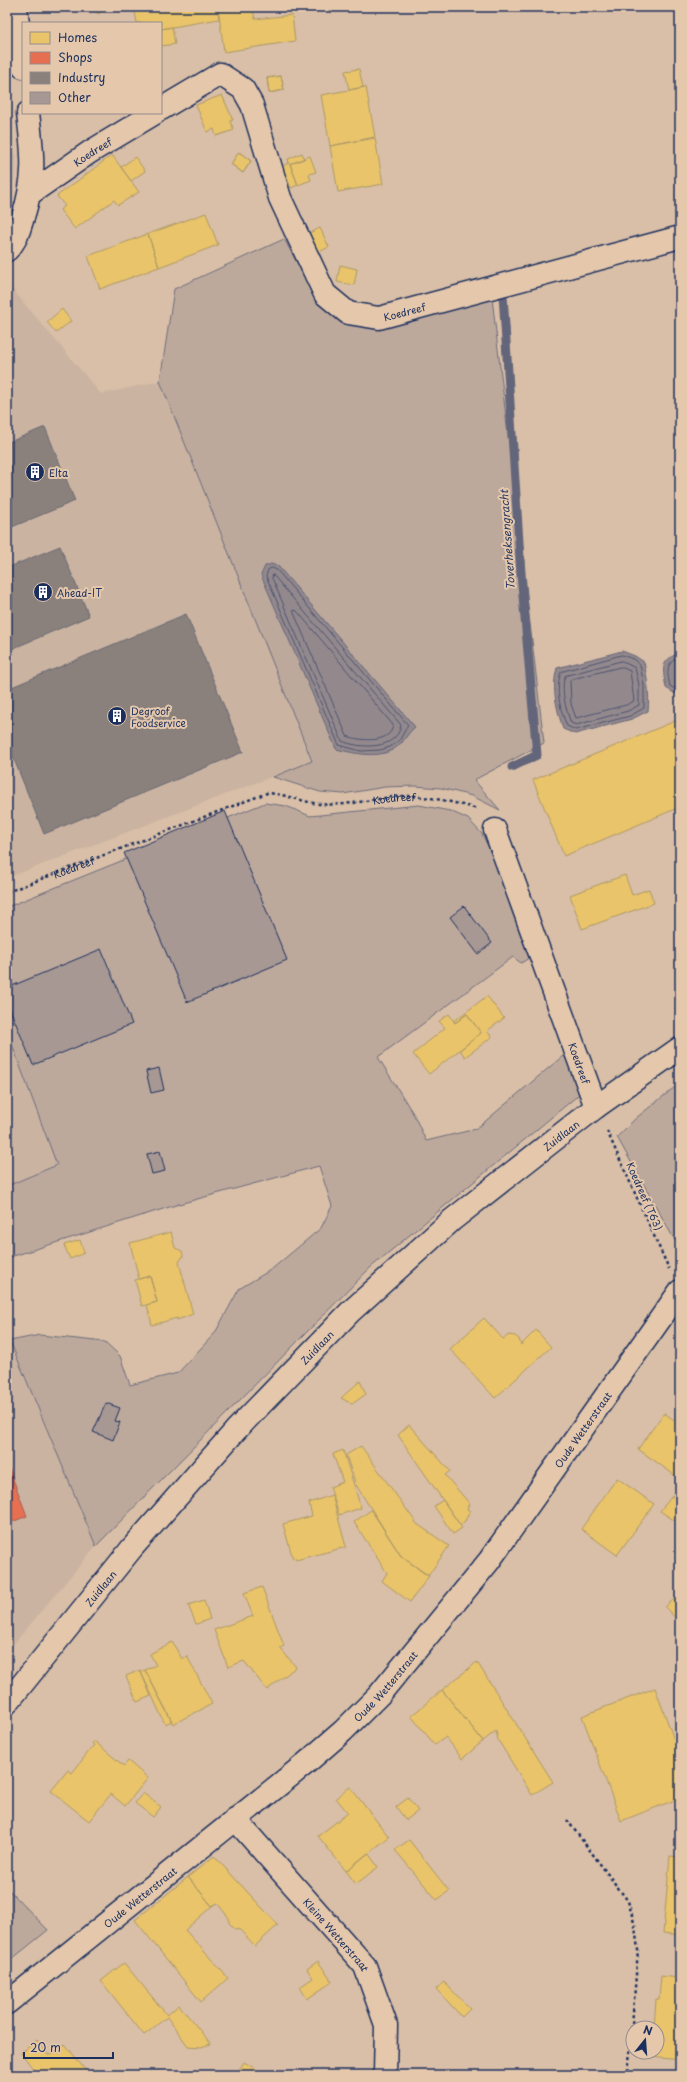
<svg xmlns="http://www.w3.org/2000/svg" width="687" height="2082" viewBox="0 0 687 2082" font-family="'Playpen Sans',sans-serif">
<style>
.built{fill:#cab3a1}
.green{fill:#bda99c;stroke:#6c6c7d;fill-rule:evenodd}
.water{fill:#93898d;stroke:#63657a}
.homes{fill:#e9c46a;stroke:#ab9766}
.shops{fill:#e76f51;stroke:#aa5c55}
.industry{fill:#8a817c;stroke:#696873}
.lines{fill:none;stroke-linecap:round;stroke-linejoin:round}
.shore{stroke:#4b5371;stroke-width:1}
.stream{stroke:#63657a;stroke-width:9}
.building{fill:#a79894;stroke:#1b2f5e}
.street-casing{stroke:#1b2f5e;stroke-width:25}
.secondary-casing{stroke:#1b2f5e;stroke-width:25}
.path{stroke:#1b2f5e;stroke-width:2.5;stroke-dasharray:3 3;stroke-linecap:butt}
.street{stroke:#e5c8ac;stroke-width:22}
.secondary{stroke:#e5c8ac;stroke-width:22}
.labels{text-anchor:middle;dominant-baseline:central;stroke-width:4;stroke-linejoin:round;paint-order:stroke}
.street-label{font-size:10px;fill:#1b2f5e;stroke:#e5c8ac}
.poi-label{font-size:10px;fill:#1b2f5e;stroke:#e5c8ac;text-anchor:start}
.water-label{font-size:11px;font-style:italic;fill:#2d3c65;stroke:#e5c8ac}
</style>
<rect width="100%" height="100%" fill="#d9bfa7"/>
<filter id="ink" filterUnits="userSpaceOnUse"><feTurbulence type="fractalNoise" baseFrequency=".025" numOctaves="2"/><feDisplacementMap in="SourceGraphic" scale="8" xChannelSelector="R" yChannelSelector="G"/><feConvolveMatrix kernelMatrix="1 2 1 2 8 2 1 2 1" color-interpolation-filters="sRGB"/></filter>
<g filter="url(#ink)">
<path class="built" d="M7,81L16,165L7,218Z
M7,283L101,394L160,381L313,761L7,878Z
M7,1031L58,1165L7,1186Z
M7,1333L96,1546L7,1652Z"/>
<path class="green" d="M284,239L315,295L331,312L492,298L544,743L474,780L500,810L472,796L441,788L415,786L385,787L343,794L320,792L273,777L312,761L160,381L174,289ZM265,566L414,727L406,735L402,743Z
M265,803L286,806L310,816L419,805L450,811L468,819L482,834L496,863L529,958L521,963L513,957L378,1057L414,1115L426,1141L476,1129L564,1055L582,1092L370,1268L96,1546L10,1341L40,1335L105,1342L120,1356L130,1385L178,1373L215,1333L239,1289L272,1269L321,1228L332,1206L319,1166L179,1204L7,1258V1186L57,1165L7,1031V907Z
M680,1083V1245L678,1246L617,1137L636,1118Z
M7,1888L48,1930L7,1963Z"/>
<path class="water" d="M271,564L278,566L415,727C409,732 406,738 401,743C385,761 357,754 336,749L261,575L265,566Z
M622,651L635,656L644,662C647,678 650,694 648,711L632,719L575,734L563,729C557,709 551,689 557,668Z
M680,653V693H674L666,688C663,670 659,660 680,653Z"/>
<path class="homes" d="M53,7H65L62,11H54Z
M81,7H104L99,14L91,8L81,9Z
M168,7H217L219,19L161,29V23H137L135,12Z
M218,7H252L255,19L292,15L295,41L224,52Z
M172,27L175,44L161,46V29Z
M359,69L363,87L349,90L345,71Z
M281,76L284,90L269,93L267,78Z
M281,76L284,90L269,93L267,78Z
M366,87L375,137L330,146L321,95Z
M222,95L233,120L230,121L234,130L216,136L214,129L207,132L196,105Z
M375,138L383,184L338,192L330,146Z
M239,152L251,161L243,173L231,164Z
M239,152L251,161L243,173L231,164Z
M302,153L304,159L290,164L298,185L291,188L282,166L289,163L288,159Z
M112,155L139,192L118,205L114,200L75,229L60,210L65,206L57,196Z
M310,156L316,172L309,174L311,180L298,185L290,164Z
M135,157L145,171L131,181L121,167Z
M206,213L218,245L159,267L148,234Z
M320,228L329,247L317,253L307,234Z
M148,234L159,267L100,289L88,256Z
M340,265L357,269L354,285L337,282Z
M62,309L71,321L56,333L47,322Z
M680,719V807L564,856L533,780Z
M625,875L632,895L649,889L654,903L582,929L570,895Z
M487,996L504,1018L487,1031L492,1037L465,1057L460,1050L481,1033L467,1014L455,1023L454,1021Z
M449,1014L455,1023L467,1014L481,1033L429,1074L413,1054L445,1028L439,1021Z
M171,1232L175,1248L182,1251L183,1256L179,1262L193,1314L177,1320V1318L152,1325L147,1305L157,1302L150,1276L139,1279L130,1243Z
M80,1240L84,1253L70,1259L64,1245Z
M150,1276L157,1302L142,1306L135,1280Z
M484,1318L503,1339L509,1335L515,1336L519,1339L521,1345L536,1330L551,1347L495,1398L450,1349Z
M360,1381L366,1394L352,1404L341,1398Z
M664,1413L680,1424L678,1433L680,1435V1479L638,1449Z
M409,1425L450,1471L445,1475L469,1503L467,1509L470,1511L465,1521L460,1525L398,1435Z
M361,1446L417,1524L449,1546L428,1576L401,1556L356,1485L346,1455Z
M343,1450L361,1508L339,1515L330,1487L343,1482L333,1454Z
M617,1478L654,1504L617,1555L581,1529Z
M680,1486V1502L672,1496Z
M332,1495L346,1547L296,1560L295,1558L293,1559L283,1524L312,1516L309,1503Z
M672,1496L680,1502V1524L660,1511Z
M443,1500L462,1528L453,1534L434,1506Z
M371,1510L401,1556L429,1576L410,1602L382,1581L387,1573L354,1522Z
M262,1587L284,1646L280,1648L296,1667L267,1690L244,1661L228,1667L214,1630L253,1616L244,1593Z
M680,1594V1623L665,1607Z
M204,1600L210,1619L196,1624L188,1605Z
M172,1642L182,1659L187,1656L212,1704L173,1724L145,1670L156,1665L150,1654Z
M477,1662L553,1782L532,1795L498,1740L496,1731L483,1741L442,1690Z
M140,1670L151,1696L137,1702L126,1676Z
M145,1670L172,1721L165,1724L141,1672Z
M655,1688L680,1756V1798L621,1821L582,1716Z
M442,1690L483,1741L462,1759L446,1737L435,1745L411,1716Z
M94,1741L124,1766L128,1761L148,1778L125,1806L111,1794L89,1821L51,1791L68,1770L72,1773L94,1745L92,1743Z
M350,1787L389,1837L346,1871L318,1836L348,1813L336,1798Z
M143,1793L161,1807L153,1817L135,1803Z
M408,1798L418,1811L406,1820L396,1807Z
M409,1840L449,1891L437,1900L395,1850Z
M368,1853L378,1867L356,1884L346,1871Z
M214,1856L278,1925L255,1946L240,1930L235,1929L229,1923V1918L217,1903L212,1906L188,1877Z
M670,1856L680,1857V1935L663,1933Z
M188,1877L212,1906L185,1930L228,1978L201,2002L135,1920Z
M318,1961L332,1982L307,1999L300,1987L313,1978L307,1969Z
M124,1963L167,2015L179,2005L211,2044L201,2047L188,2046L167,2017L144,2035L101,1981Z
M661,1976L680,1978V2060L651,2057V2052H657V2028H654L656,1999H659Z
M444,1982L470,2009L462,2017L436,1989Z
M37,2040L49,2056L65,2044L89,2075H38L21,2053Z
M244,2062L259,2071L257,2075H236Z"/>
<path class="shops" d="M7,1463L27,1516L7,1524Z"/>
<path class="industry" d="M45,427L75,501L7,529V443Z
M60,546L89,616L7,651V568Z
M186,614L243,752L44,834L7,742V689Z"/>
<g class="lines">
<path class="shore" d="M272,568L277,570L408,725L399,741L390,747L380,750L361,751L339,745L266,576L268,570Z
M273,575L401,725C397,750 361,749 342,741L272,578Z
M294,610L297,611L393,725C391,744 360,741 347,736L294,613Z
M622,655L633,659L640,665L644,685V708L630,716L576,730L567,726C560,710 555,688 561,672Z
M680,657C665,662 667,672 670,686L675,689H680
M622,661L635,668L639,685V705L628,711L576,725L571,723C566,710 560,689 565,676Z
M621,667L630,671L634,701L626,705L576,718L571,704L570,680Z"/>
<path class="stream" d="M503,295L521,573L537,755L512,767"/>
</g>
<path class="building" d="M225,811L287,960L187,1002L124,853Z
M464,906L492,943L478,954L450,917Z
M101,949L132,1024L33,1065L7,1002V988Z
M159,1068L164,1090L151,1093L146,1071Z
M160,1151L165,1171L152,1174L147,1154Z
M106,1403L120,1408L115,1421L120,1422L113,1440L93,1432Z"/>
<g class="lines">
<g class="street-casing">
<g id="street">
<path d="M16,7L23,67"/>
<path id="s2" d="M161,109L220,74L243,89L252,105L280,198L325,294L348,313L379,318L680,237"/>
<path id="s3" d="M31,193L90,152L155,113"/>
<path d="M7,250C17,240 19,230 23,217C36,176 33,155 28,113"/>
<path id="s4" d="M495,830L596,1107"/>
<path id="s5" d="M235,1819L365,1966L386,2025L385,2075"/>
<path id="s6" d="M7,2003L305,1764L343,1731L379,1695L489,1561L680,1291"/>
</g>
</g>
<g class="secondary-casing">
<g id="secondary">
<path id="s7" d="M7,1703L132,1548L236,1430L350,1312L452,1220L596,1107L680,1048"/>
</g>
</g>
<g class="path">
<path id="s1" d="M7,892L267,793C286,794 302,802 320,804C349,807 377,797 405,796C429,796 452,802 474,808L476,811"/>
<path d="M607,1131L669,1269"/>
<path d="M567,1820L628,1901L635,1926L638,1950L628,2075"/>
</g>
<use href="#street" class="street"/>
<use href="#secondary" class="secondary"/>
</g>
</g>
<defs>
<g id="building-disc" transform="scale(1)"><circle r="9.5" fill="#1b2f5e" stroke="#e5c8ac"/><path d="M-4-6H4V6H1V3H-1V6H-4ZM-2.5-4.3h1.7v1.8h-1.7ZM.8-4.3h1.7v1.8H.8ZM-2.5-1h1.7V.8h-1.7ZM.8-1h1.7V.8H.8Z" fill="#fff"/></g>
</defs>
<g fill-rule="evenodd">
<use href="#building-disc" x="35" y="472"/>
<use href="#building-disc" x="43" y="592"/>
<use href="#building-disc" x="117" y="716"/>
</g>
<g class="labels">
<g class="street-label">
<text stroke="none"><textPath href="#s3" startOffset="74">Koedreef</textPath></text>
<text stroke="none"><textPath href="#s2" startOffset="405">Koedreef</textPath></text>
<text stroke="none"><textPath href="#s1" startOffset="407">Koedreef</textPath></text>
<text stroke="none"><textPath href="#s1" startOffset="71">Koedreef</textPath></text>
<text stroke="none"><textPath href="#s4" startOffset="248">Koedreef</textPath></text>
<text stroke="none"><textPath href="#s7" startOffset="796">Zuidlaan</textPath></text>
<text transform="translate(645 1196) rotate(66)">Koedreef (T63)</text>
<text stroke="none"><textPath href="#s7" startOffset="472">Zuidlaan</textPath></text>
<text stroke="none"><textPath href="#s6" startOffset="818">Oude Wetterstraat</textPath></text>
<text stroke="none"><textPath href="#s7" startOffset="148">Zuidlaan</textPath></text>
<text stroke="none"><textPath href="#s6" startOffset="494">Oude Wetterstraat</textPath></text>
<text stroke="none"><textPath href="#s6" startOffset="170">Oude Wetterstraat</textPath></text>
<text stroke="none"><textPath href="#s5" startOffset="154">Kleine Wetterstraat</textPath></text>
</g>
<g class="poi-label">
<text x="49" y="472">Elta</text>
<text x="57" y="592">Ahead-IT</text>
<text x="131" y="710">Degroof<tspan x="131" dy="12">Foodservice</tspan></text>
</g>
<g class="water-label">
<text transform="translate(507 540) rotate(-94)">Toverheksengracht</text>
</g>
</g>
<rect width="687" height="2082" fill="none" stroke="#e5c8ac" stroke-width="24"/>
<rect x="12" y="12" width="663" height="2058" fill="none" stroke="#1b2f5e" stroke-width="1.5" filter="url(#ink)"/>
<rect x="22" y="22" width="140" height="92" fill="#e5c8ac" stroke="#948b8d"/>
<rect x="30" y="32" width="20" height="12" fill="#e9c46a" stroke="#948b8d"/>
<text x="58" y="42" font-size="12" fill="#1b2f5e">Homes</text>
<rect x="30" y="52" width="20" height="12" fill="#e76f51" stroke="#948b8d"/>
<text x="58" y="62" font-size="12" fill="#1b2f5e">Shops</text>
<rect x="30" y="72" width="20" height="12" fill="#8a817c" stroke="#948b8d"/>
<text x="58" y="82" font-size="12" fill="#1b2f5e">Industry</text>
<rect x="30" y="92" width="20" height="12" fill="#a79894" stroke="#948b8d"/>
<text x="58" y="102" font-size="12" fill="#1b2f5e">Other</text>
<g transform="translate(645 2040) rotate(17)"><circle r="19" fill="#e5c8ac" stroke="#948b8d"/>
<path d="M0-3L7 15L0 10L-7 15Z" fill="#1b2f5e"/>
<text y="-6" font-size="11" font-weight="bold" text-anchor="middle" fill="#1b2f5e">N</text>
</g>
<path d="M24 2052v6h89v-6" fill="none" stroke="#1b2f5e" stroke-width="2"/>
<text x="30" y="2052" font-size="12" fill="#1b2f5e" stroke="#e5c8ac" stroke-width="3" paint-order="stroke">20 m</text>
</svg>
